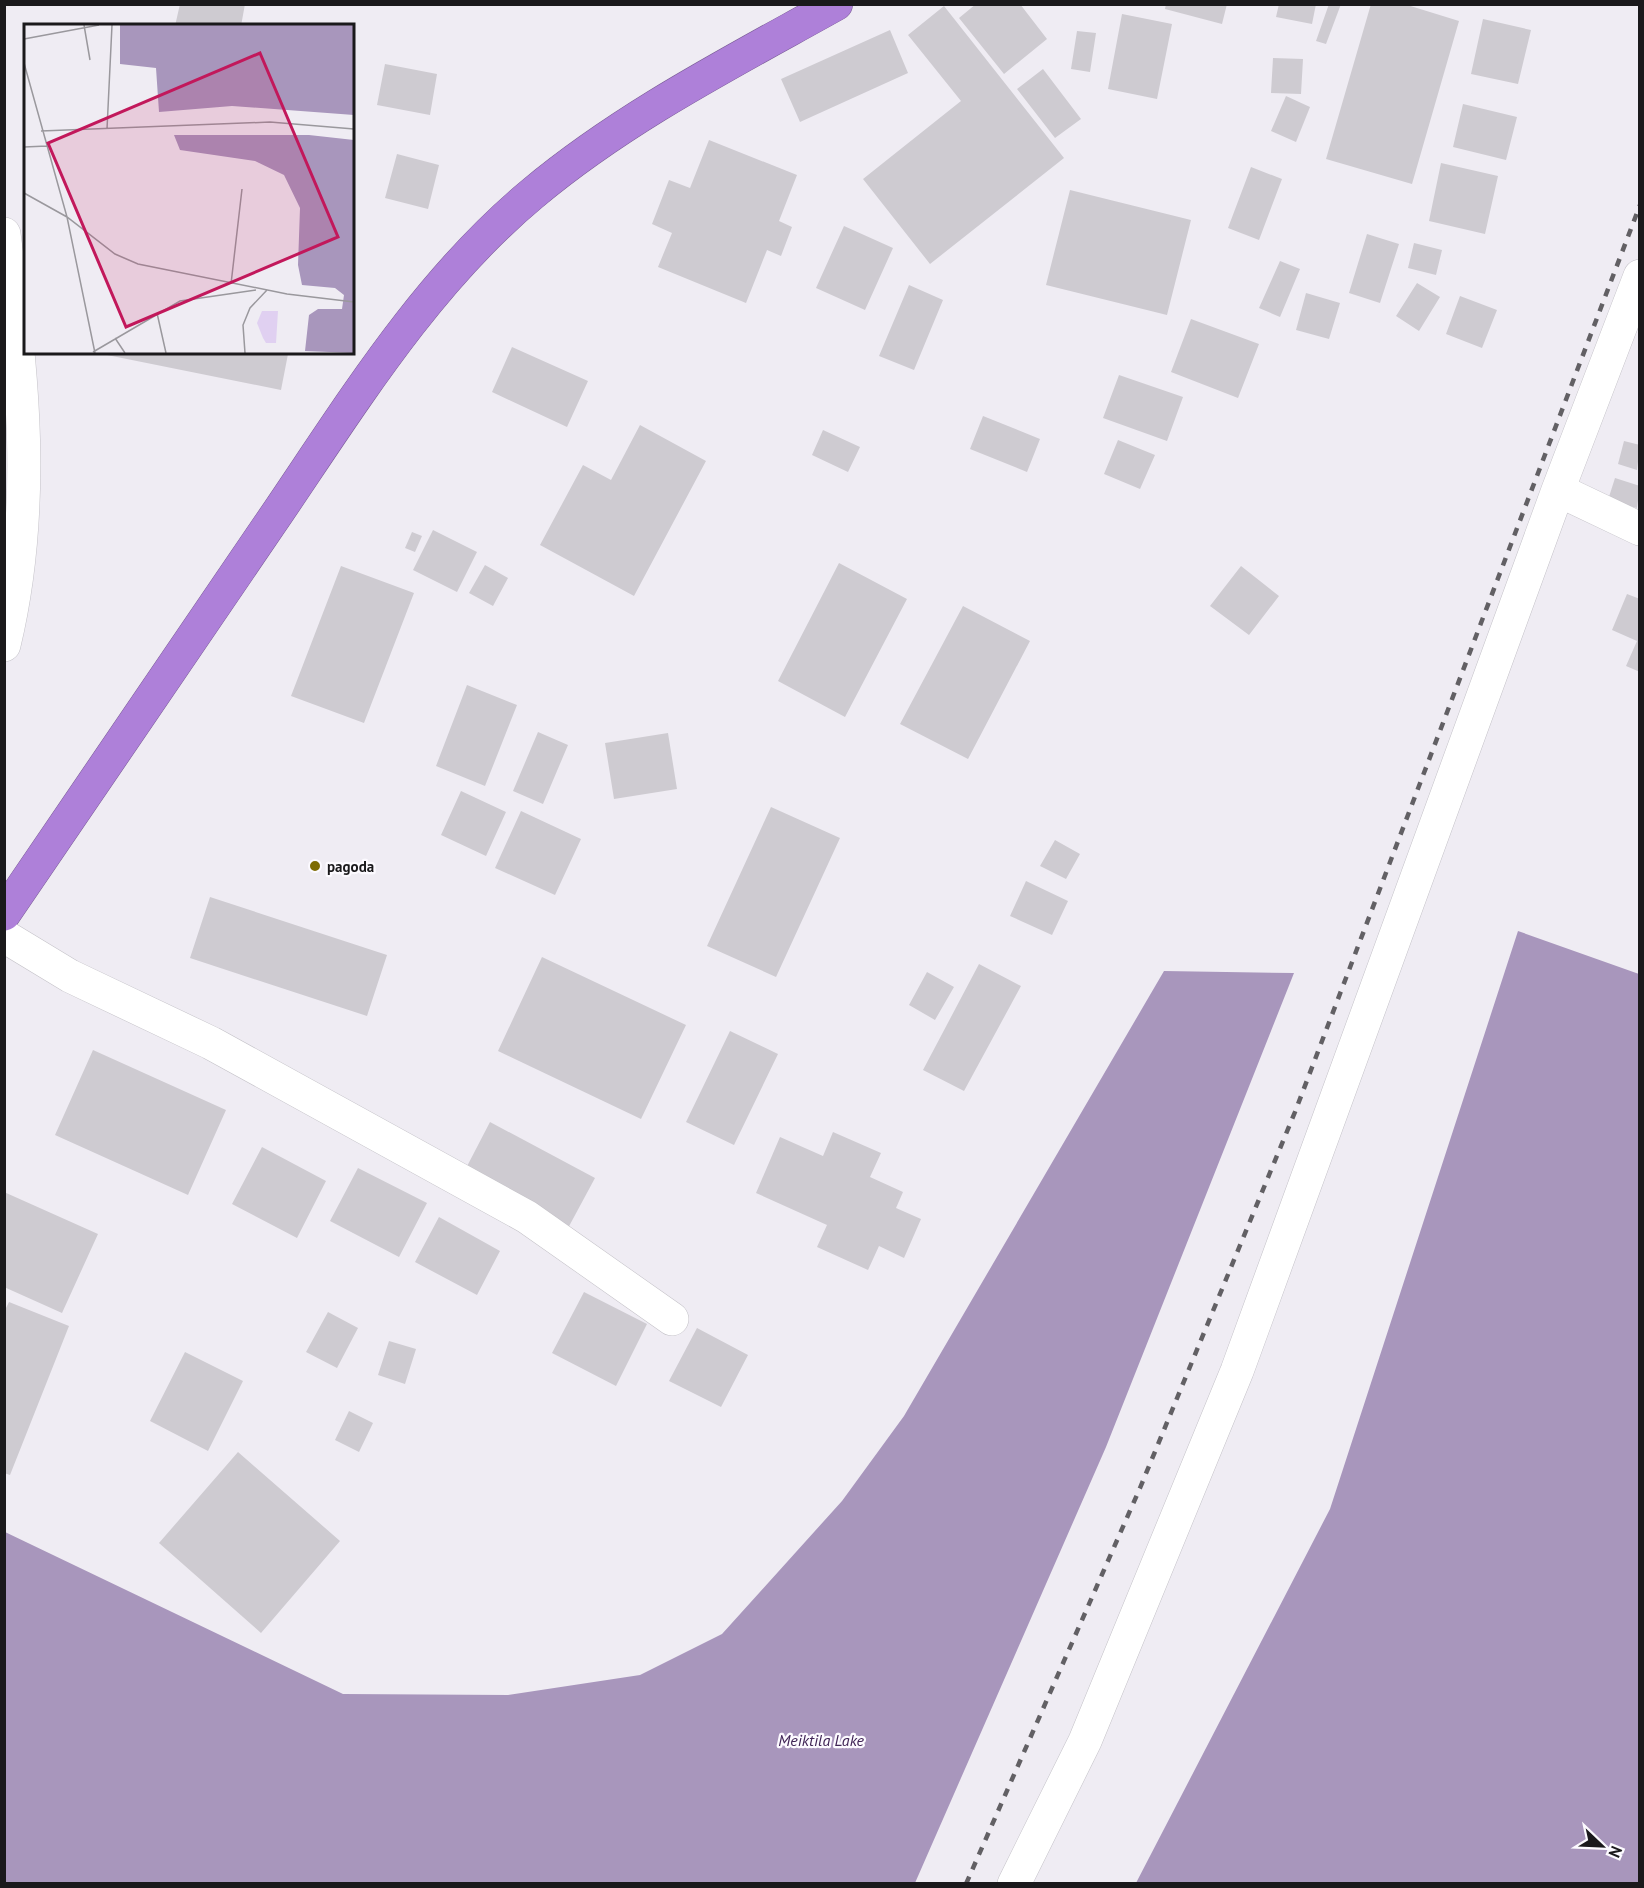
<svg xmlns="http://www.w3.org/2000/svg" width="1644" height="1888" viewBox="0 0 1644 1888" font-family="'PT Sans',sans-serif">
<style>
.water{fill:#a896bc}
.building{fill:#cecbd1}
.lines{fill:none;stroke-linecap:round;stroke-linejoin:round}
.minor-casing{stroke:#c4c2c8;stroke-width:34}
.highway-casing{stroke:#7a5c96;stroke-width:34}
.minor{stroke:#fff;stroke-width:33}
.highway{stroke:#ae80d9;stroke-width:33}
.rail{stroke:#626064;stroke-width:4.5;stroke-dasharray:8 8;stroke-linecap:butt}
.poi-dot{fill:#7d6b03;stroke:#fcfaff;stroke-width:2}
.labels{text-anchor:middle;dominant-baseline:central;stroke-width:4.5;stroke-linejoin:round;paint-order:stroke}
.poi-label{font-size:15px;font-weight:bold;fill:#1a191b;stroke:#fcfaff;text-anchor:start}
.water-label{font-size:16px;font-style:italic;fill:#402556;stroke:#fcfaff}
.inset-road{fill:none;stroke:#9a989d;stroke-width:1.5}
.view{fill:#c2185b;fill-opacity:0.15;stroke:#c2185b;stroke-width:3}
.inset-edge{fill:none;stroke:#1a191b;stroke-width:3}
</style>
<rect width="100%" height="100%" fill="#efecf3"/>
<path class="water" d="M1518,931L1639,974V1883H1136L1330,1509Z
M1164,971L1294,973L1106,1447L915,1883H5V1532L343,1694L508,1695L640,1675L722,1634L842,1501L904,1416Z"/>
<path class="building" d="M180,4H245L241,26H175Z
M976,4H1020L1047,39L1004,74L959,18Z
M1166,4H1227L1222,24L1165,9Z
M1279,4H1316L1312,24L1276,17Z
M1329,4H1341L1326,44L1316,41Z
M1371,4H1404L1459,21L1412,184L1326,159Z
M944,6L1064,158L930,264L863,179L961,101L908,35Z
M1122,14L1172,24L1157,99L1108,89Z
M1483,19L1531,30L1518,84L1471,74Z
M890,30L908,73L800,122L781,79Z
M1077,31L1096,33L1090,72L1071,69Z
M1273,58L1303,59L1301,94L1271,93Z
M385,64L437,74L430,115L377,105Z
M1043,69L1081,119L1055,138L1017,89Z
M1286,96L1310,107L1296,142L1271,131Z
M1463,104L1517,117L1506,160L1453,147Z
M709,140L797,175L779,221L792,227L781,256L767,250L746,303L658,267L672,233L652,224L669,180L690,188Z
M397,154L439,165L428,209L385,198Z
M1441,163L1498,176L1485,234L1429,221Z
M1251,167L1282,179L1259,240L1228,228Z
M1070,190L1191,220L1167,315L1046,285Z
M844,226L893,248L865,310L816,288Z
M1367,234L1399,244L1380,303L1349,293Z
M1414,243L1442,250L1436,275L1408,268Z
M1280,261L1300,269L1280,317L1259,308Z
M1417,283L1440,297L1419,331L1396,316Z
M909,285L943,300L914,370L879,356Z
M1306,293L1340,303L1329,339L1296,330Z
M1460,296L1497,310L1482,348L1446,334Z
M1191,319L1259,344L1238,398L1171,372Z
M512,347L588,381L567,427L492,392Z
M108,352H279L288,354L281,390L107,355Z
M1119,375L1183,397L1167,441L1103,418Z
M983,416L1040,439L1027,472L970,449Z
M640,425L706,461L634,596L540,545L583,465L611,480Z
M823,430L860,447L848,472L812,455Z
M1118,440L1155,455L1140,489L1104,474Z
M1624,441L1640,445L1637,470L1618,464Z
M1615,478L1640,486L1637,508L1608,500Z
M433,530L477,552L457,592L413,570Z
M412,532L422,536L415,552L405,548Z
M839,563L907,599L845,717L778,681Z
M485,565L508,578L493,606L469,593Z
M341,566L414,593L364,723L291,696Z
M1241,566L1279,596L1249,635L1210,606Z
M1627,594L1640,599V672L1626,666L1637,641L1612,630Z
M963,606L1030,641L968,759L900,724Z
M467,685L517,705L485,786L436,766Z
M538,732L568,745L543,804L513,791Z
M668,733L677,789L614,799L605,743Z
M461,791L506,812L486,856L441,835Z
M771,807L840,838L776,977L707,946Z
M521,811L581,839L555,895L495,868Z
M1055,840L1080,854L1066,879L1040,866Z
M1026,881L1068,901L1052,935L1010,916Z
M210,897L387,955L367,1016L190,958Z
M542,957L686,1025L641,1119L498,1051Z
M979,964L1021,986L964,1091L923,1070Z
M927,972L954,987L935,1020L909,1005Z
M730,1031L778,1054L734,1145L686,1122Z
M93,1050L226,1110L188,1195L55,1135Z
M490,1122L595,1178L567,1230L463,1174Z
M833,1132L881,1153L870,1177L903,1192L896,1208L921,1219L904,1258L879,1246L868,1270L817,1247L827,1225L756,1193L780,1137L823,1156Z
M262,1147L326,1181L297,1238L232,1204Z
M358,1168L427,1203L399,1257L330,1221Z
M4,1192L98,1234L62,1313L4,1287Z
M439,1217L500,1251L477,1295L415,1262Z
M584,1292L647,1324L616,1386L552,1353Z
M9,1302L69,1326L10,1475L4,1473V1312Z
M328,1312L358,1328L337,1368L306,1352Z
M697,1328L748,1355L721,1407L669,1381Z
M389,1341L416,1349L405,1384L378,1375Z
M185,1352L243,1381L208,1451L150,1421Z
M349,1411L373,1423L359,1452L335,1440Z
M238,1452L340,1541L261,1633L159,1543Z"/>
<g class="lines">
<g class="minor-casing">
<path id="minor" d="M4,234C23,371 37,508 4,645
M1558,490L1640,529
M4,936L70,976L211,1043L527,1217L672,1319
M1014,1884L1085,1741L1237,1371L1558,490L1640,276"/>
</g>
<g class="highway-casing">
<path id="highway" d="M4,914C94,782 184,650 274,518C351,405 425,283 532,194C624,117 732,62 836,4"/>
</g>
<use href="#minor" class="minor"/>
<use href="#highway" class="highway"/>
<path class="rail" d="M966,1884L1140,1488L1295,1112L1640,205"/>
</g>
<circle class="poi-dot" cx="315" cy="866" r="6"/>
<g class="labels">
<g class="poi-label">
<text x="327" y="866">pagoda</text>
</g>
<g class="water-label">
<text x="821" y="1740">Meiktila Lake</text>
</g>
</g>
<g transform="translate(24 24)">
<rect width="330" height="330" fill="#efecf3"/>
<path d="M238,287H254L252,319H242L239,314L233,299Z" fill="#e0d0f1"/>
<path d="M96,1H330V91L208,82L135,88L132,44L96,40ZM150,111H285L330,116V329L281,327L285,291L294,285H318L320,271L311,264L278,261L274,241L276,184L260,151L231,137L156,126Z" fill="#a896bc"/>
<path class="inset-road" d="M60,1L66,36M0,15L75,1M0,39L43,193L71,329M83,105L88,1M17,107L246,98L330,105M0,123L23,122M0,169L43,193L91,230L114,240L263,270L330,278M207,260L218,165M133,289L142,329M91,314L101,329M69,328L156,277L232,266M221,329L219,301L226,284L243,266"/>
<path class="view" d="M236,29L314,213L102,303L24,119Z"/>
<rect width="330" height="330" class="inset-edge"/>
</g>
<rect width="1644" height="1888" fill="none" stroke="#1a191b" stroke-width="12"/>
<g transform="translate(1602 1846) rotate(113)" stroke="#fcfaff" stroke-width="4.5" paint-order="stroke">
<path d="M0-4.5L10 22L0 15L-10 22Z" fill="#1a191b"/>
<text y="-9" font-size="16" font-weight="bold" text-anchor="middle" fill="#1a191b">N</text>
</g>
</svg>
